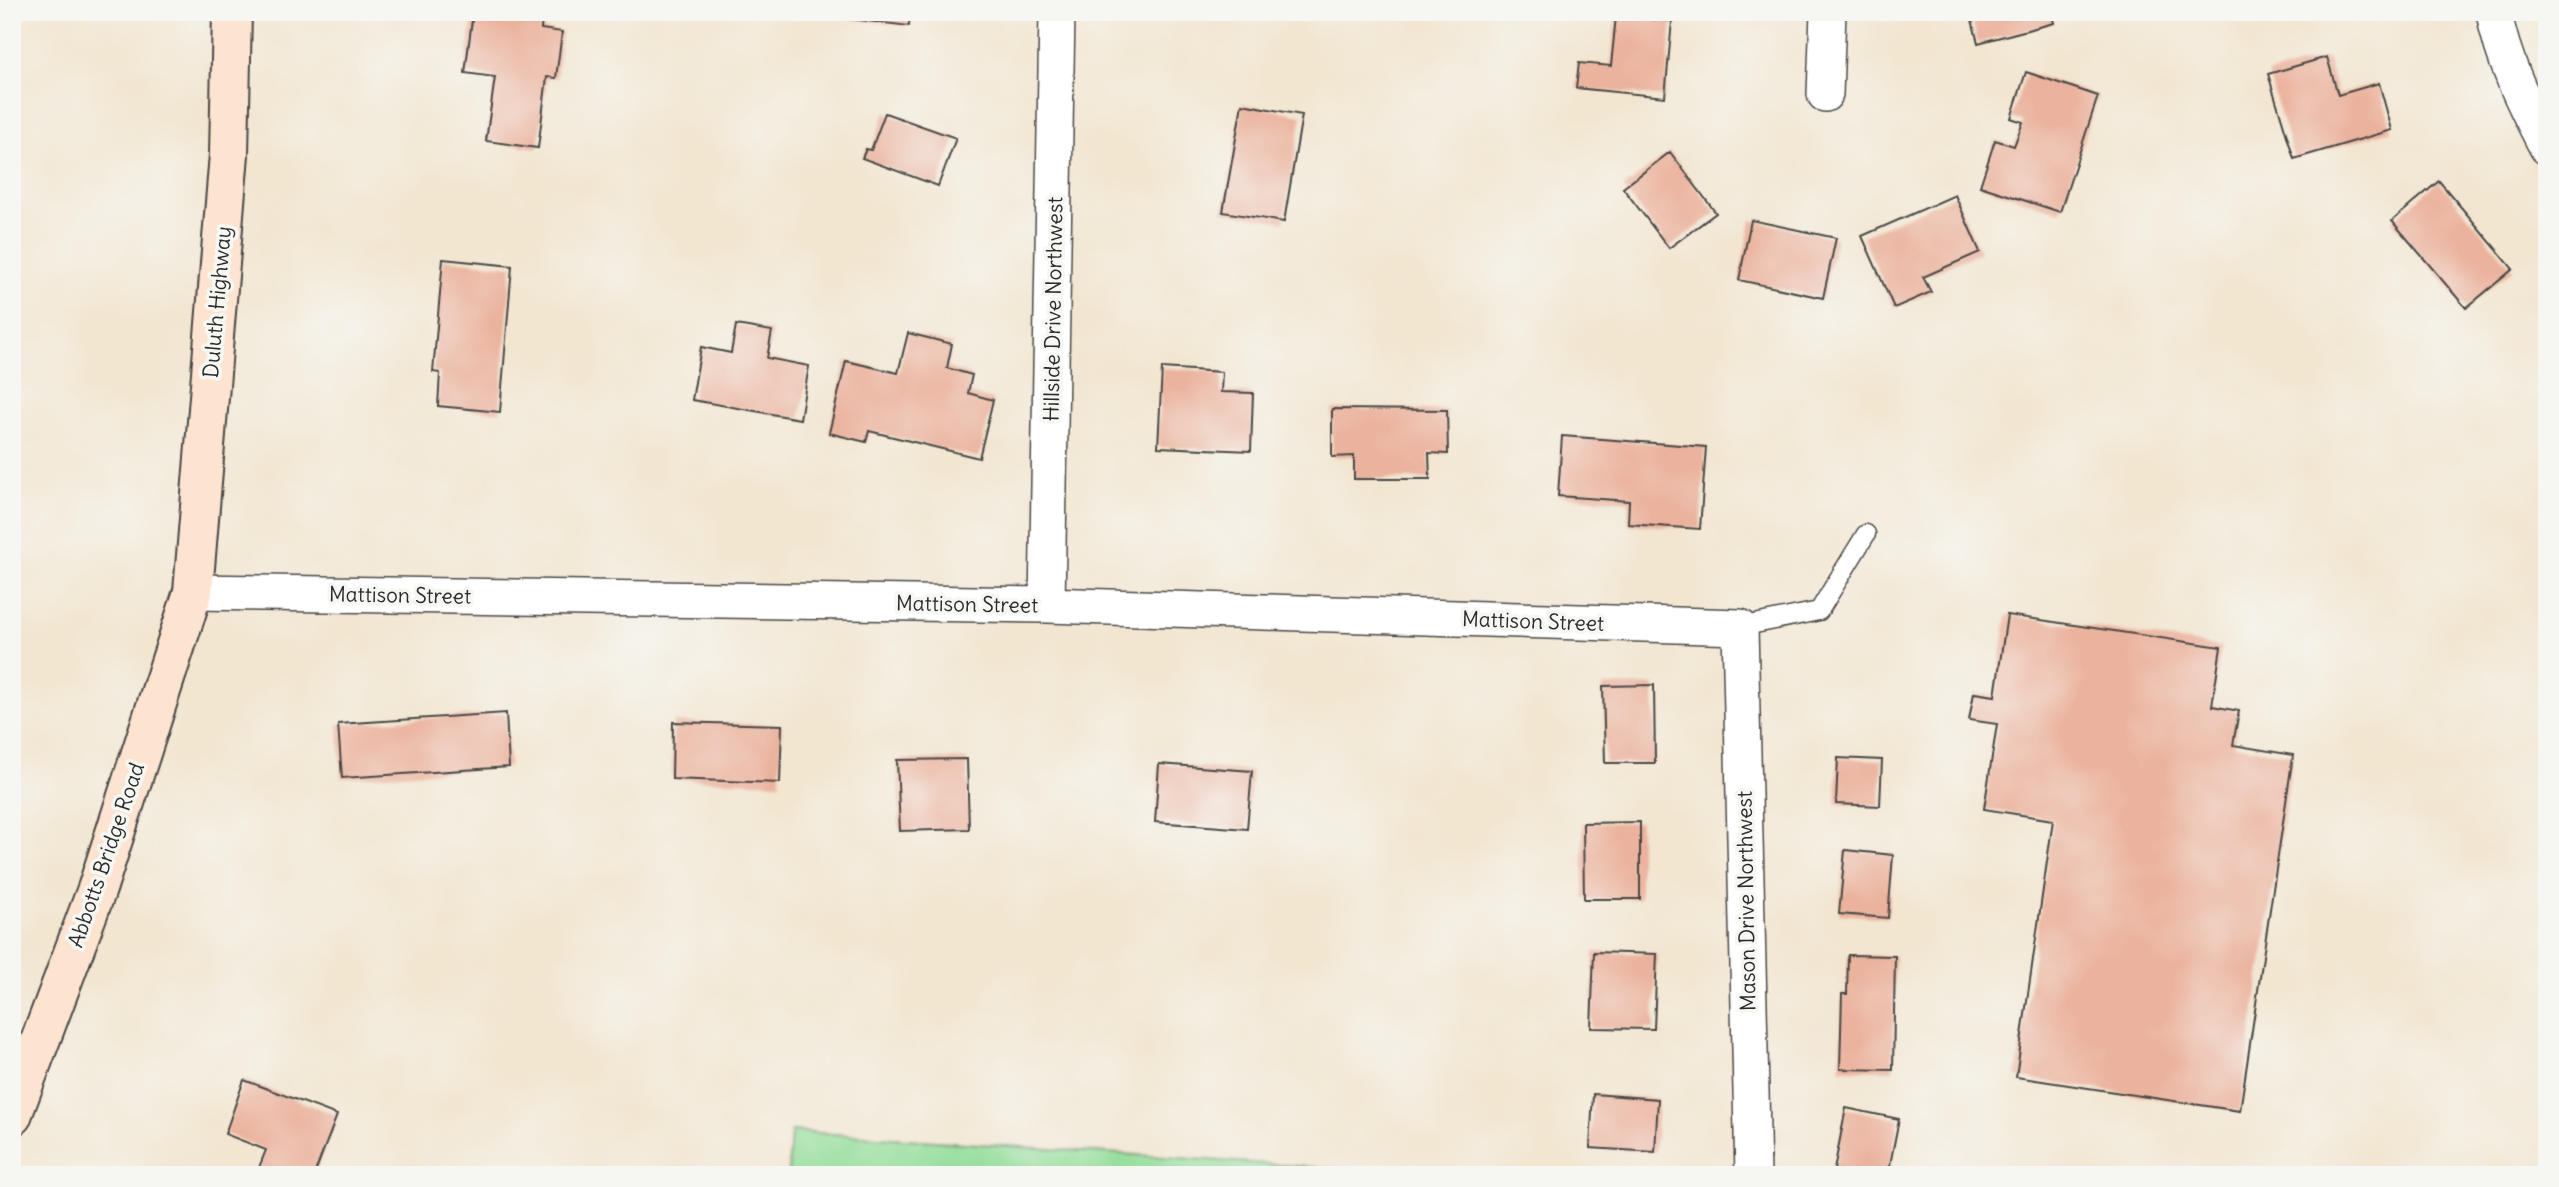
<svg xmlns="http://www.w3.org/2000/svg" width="2559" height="1187" viewBox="0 0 2559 1187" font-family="Delius,sans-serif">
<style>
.green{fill:#93dd99;stroke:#5f8462;stroke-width:2}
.building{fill:#ebb29d}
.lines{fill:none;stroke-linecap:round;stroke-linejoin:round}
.service-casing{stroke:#494744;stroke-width:21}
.minor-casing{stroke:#494744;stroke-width:38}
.secondary-casing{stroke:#494744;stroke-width:42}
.service{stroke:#fff;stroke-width:18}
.minor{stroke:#fff;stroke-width:35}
.secondary{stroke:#fde4d1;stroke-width:38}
.labels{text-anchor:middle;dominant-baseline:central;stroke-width:7;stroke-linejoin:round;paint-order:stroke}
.street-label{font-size:21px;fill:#2b2b2b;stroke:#f6f6f2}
</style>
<rect width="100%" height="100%" fill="#f6f6f2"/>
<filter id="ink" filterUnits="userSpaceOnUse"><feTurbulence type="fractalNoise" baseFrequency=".0143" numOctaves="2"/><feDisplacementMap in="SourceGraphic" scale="14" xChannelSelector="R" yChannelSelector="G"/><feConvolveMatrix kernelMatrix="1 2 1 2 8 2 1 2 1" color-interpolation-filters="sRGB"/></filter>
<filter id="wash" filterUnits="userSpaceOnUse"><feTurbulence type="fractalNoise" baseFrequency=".00686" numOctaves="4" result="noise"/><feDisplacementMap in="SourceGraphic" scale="28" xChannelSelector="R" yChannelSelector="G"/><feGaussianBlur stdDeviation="1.57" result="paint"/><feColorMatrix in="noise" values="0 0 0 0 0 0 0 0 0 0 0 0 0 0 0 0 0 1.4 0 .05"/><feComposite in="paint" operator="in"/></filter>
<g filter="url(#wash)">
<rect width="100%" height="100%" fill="#f2e6d1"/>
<path class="green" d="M791,1131L1397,1173V1175H788Z"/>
<g id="blocks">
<path class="building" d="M473,12H543L541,29L562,32L556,78L547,77L538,148L486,141L495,77L465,73Z
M851,12H910L909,26L850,19Z
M1970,12H2051L2054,23L1978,43Z
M1616,16L1672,21L1665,97L1576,88L1579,63L1611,66Z
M2327,57L2338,95L2379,83L2392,130L2294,159L2268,74Z
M2026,72L2098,96L2060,212L1980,186L1995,140L2014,146L2023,122L2011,118Z
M1242,104L1302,115L1284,222L1223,212Z
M885,113L956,138L938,186L862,158L866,149L871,150Z
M1670,152L1716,213L1669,248L1623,188Z
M2439,181L2513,269L2466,308L2392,221Z
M1955,195L1980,252L1923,277L1931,292L1894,308L1862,236Z
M1751,220L1836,238L1823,298L1739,280Z
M443,259L512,266L500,412L438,406L440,373L433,372Z
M736,325L772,331L767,358L809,366L800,419L692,400L701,347L731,353Z
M908,333L952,344L947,368L972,375L968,393L993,400L979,458L869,431L866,442L829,433L846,361L898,373Z
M1162,368L1222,372L1221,392L1253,393L1251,451L1158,447Z
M1332,409L1447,410L1448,454L1429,453L1430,479H1354V456L1332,457Z
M1562,436L1706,447L1700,529L1628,524L1629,501L1558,496Z
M2007,615L2221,647L2212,706L2239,711L2233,745L2293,755L2240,1111L2016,1077L2053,820L1984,809L1997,724L1969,720L1974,693L1995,696Z
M1654,685L1655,763H1605L1603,686Z
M506,713L509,767L342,778L338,724Z
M673,722L782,725L780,783L672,779Z
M1838,758L1882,760L1880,806L1836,804Z
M967,759L969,829L900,831L897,760Z
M1159,764L1252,771L1247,829L1155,822Z
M1640,822V899H1584L1583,823Z
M1845,850L1893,855L1888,918L1839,914Z
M1594,952L1657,954L1654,1029L1591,1028Z
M1848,955L1895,956L1893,1070L1840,1069L1842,994H1847Z
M244,1080L337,1115L314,1175H256L266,1150L225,1134Z
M1593,1094L1658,1099L1655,1152L1590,1148Z
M1846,1108L1899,1119L1888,1175H1833Z"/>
</g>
</g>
<g filter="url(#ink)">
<use href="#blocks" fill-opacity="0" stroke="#494744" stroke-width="2"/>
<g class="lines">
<g class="service-casing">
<path id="service" d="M1740,627L1819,611L1866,534"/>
</g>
<g class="minor-casing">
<path id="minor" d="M2494,12C2502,59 2525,105 2547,147
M1825,94L1828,12
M193,592L1047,605L1740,627L1753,1175
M1047,605L1057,12"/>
</g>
<g class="secondary-casing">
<path id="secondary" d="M12,1116L97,889L193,592L229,154L232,12"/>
</g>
<use href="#service" class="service"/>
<use href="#minor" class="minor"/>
<use href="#secondary" class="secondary"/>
</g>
</g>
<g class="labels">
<g class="street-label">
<text transform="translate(217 302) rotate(-85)">Duluth Highway</text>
<text transform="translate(1053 309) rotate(-89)">Hillside Drive Northwest</text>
<text transform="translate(400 595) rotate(1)">Mattison Street</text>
<text transform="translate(967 604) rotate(1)">Mattison Street</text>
<text transform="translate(1533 621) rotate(2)">Mattison Street</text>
<text transform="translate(106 855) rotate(-71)">Abbotts Bridge Road</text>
<text transform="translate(1746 901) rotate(-91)">Mason Drive Northwest</text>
</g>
</g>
<rect width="2559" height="1187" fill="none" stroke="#f6f6f2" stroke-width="42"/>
</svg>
